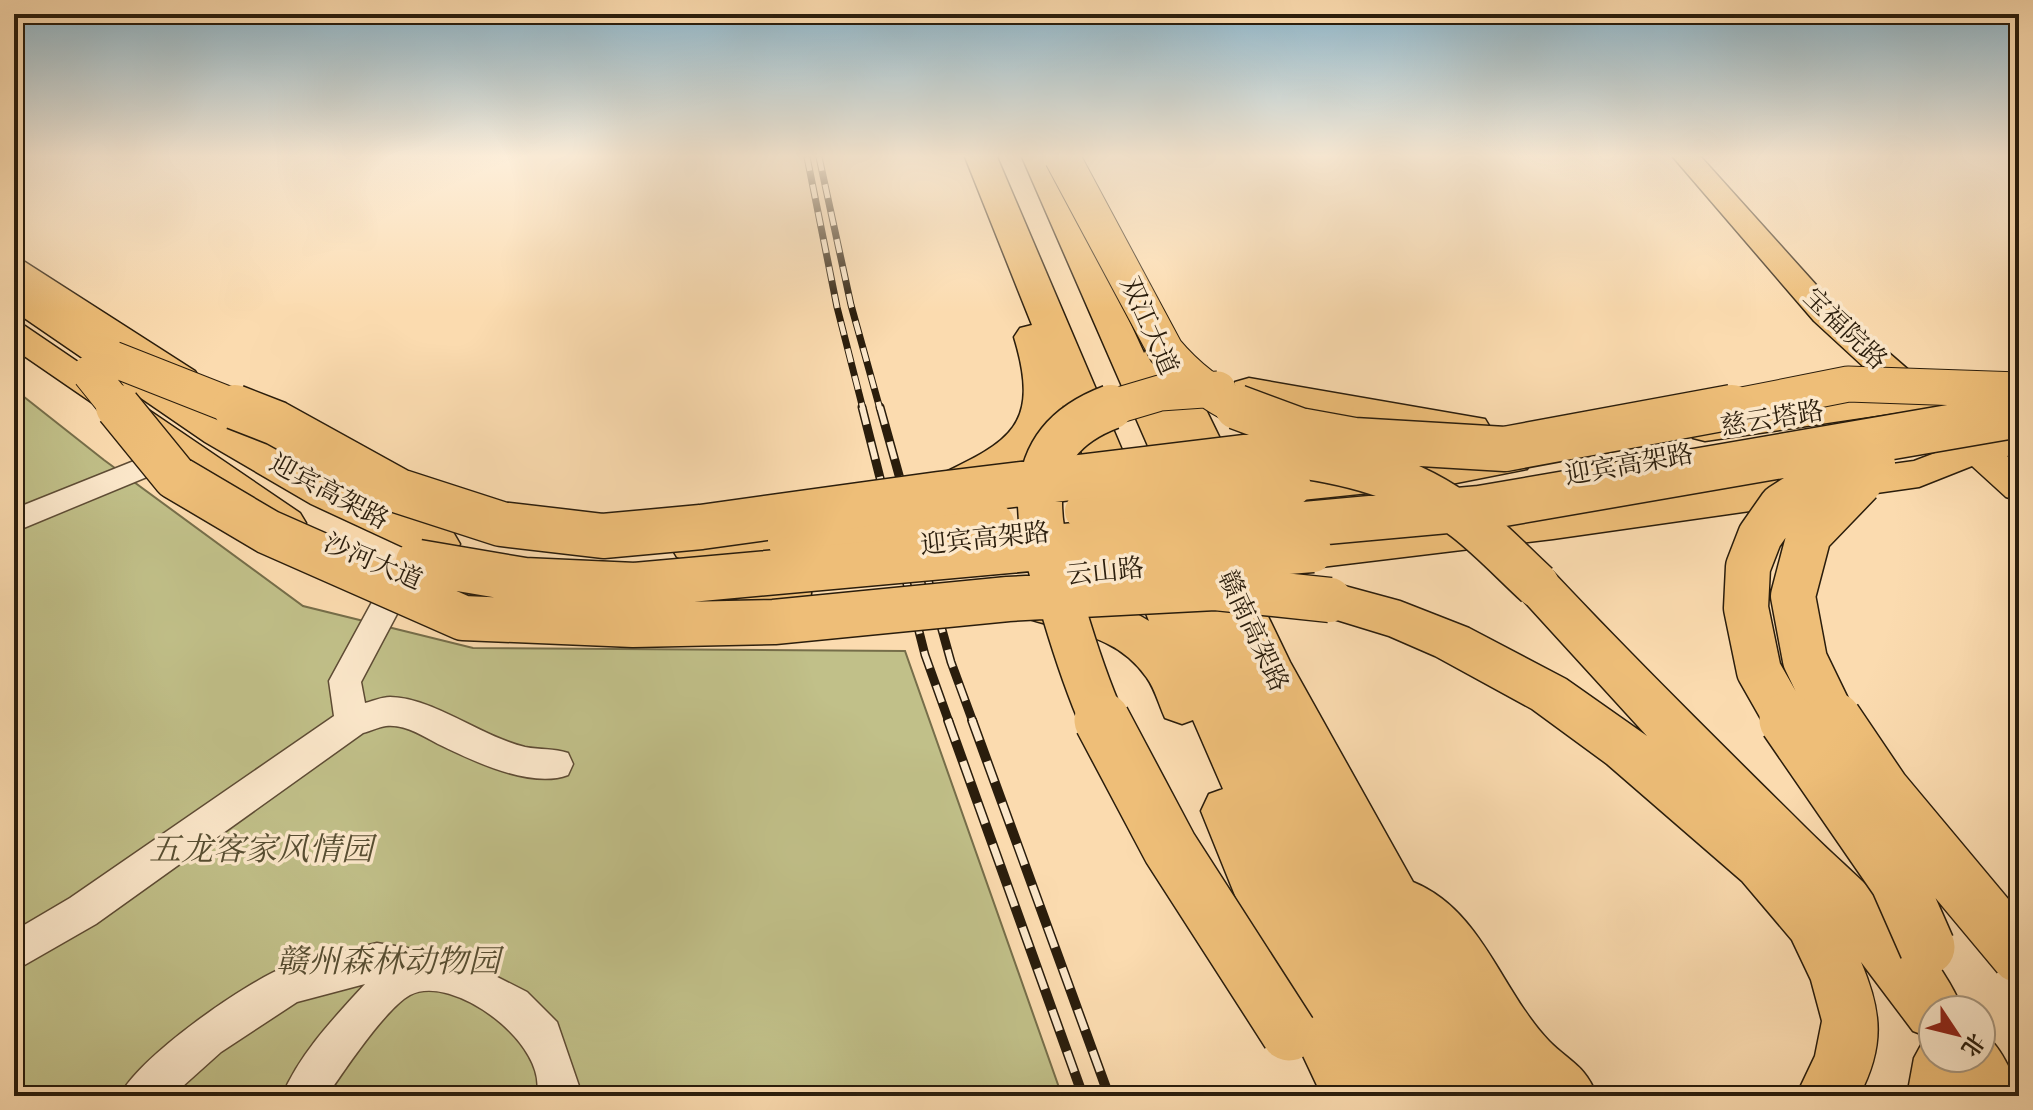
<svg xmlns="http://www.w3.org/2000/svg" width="2033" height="1110" viewBox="0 0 2033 1110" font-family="'IM FELL Double Pica','Noto Serif SC',serif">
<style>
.green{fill:#c1c089;stroke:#766e4a;stroke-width:2}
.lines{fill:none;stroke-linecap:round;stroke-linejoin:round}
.minor-casing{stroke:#5e4c35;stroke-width:3}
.major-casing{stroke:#2a1d0c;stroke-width:3}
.highway-casing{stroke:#2a1d0c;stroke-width:3}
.minor{fill:#fce8cb;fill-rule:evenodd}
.major{fill:#eebe78;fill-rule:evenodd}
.highway{fill:#eebe78;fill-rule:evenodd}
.rail-far2-casing{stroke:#2a1d0c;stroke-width:7}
.rail-far1-casing{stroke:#2a1d0c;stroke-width:9}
.rail-casing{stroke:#2a1d0c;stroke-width:10}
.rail-far2{stroke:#fce8cb;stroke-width:5;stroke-dasharray:14;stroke-linecap:butt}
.rail-far1{stroke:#fce8cb;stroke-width:6;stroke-dasharray:18;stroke-linecap:butt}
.rail{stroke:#fce8cb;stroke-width:7;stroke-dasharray:22;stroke-linecap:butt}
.major-bridge-casing{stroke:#2a1d0c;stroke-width:41;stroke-linecap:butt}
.highway-bridge-far2-casing{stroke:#2a1d0c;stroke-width:37;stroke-linecap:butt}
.highway-bridge-far1-casing{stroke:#2a1d0c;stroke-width:47;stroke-linecap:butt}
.highway-bridge-casing{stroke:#2a1d0c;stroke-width:58;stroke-linecap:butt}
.major-bridge{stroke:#eebe78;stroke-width:38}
.highway-bridge-far2{stroke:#eebe78;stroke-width:35}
.highway-bridge-far1{stroke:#eebe78;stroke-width:44}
.highway-bridge{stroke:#eebe78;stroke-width:55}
.labels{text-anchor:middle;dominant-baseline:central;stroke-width:7;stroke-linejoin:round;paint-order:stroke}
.street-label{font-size:26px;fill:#2a1d0c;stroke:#fce8cb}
.near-park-label{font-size:32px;font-style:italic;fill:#574e32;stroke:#fce8cb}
</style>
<rect width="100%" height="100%" fill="#fbdbaf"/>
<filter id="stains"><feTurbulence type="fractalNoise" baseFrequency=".0025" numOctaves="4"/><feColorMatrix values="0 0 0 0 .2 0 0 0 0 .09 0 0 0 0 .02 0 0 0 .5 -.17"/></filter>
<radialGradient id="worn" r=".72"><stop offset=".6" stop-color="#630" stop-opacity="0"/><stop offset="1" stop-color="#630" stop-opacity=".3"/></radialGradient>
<path class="green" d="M14,389L104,460L303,606L473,648L905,651L1062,1096H14Z"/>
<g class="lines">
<g class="minor-casing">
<path id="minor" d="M144,457L154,460L158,467L154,474L14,532V509Z
M400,568L411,571L415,580L361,682L365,703C373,701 382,697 390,697C434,698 480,736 525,747C540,750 554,748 568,753L573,764L568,775C531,789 473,761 438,744C423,736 405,724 386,726C379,727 370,731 363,733L96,924L14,971V931L70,898L334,716L329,681L389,571Z
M377,943L456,956L527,992L557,1022L580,1089L578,1096H536C551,1046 453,972 410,995C386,1008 343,1072 327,1096H282C300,1053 334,1018 365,984L297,1002L221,1052L172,1096H120C136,1059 248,980 288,966C316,956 348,950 377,943Z"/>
</g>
<g class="major-casing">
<path id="major" d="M1673,157H1701L1836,307L1927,386L1949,389L1954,397L1949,405L1705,441L1693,438L1688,429L1693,420L1705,417L1890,391L1814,321Z
M14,259L25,262L195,371L200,379L195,387L183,391L171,387L14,283Z
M14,323L25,326L300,513L306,523L300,533L287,537L274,533L145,439L14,349Z
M1961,423L1973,427L1983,436L2019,428V454L2007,456L2019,466V501L2006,497L1972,466L1919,487L1553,539L1313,568L1300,564L1294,553L1300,542L1313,538L1553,511L1914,461L1951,447L1944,436L1949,427Z
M1514,447L1527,451L1532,460L1527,469L1446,485L1292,501L1279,497L1274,487L1279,477L1292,473L1446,459Z
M787,526L800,531C811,551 816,593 806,613C783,621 753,622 730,614L724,603L730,592L744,587L771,586L769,557L690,562L677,557L671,547L677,537L690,532Z"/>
</g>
<g class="highway-casing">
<path id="highway" d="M965,157H997L1162,544L1178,538L1194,543L1199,553L1202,546L1218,541L1234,546L1290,662L1413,882C1482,910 1501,991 1549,1041C1571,1063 1585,1065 1597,1096H1522L1515,1090L1517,1096H1322L1280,1007L1201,811L1209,794L1223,789L1193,720L1182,724L1165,718C1159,705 1155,689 1147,678C1117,634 1071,633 1026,618L1019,605L1026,592C1062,580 1117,601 1149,621L1063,405C1054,458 993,491 946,506L931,501L925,490L931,479C1008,442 1042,429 1014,337L1020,328L1032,325Z
M1022,157H1054L1144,353L1149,346L1162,342L1175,346L1247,494L1241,505L1226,510L1210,503L1206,510L1191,515L1176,510Z
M14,282L27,286L233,421L341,482L453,532L460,544L453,556L438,561L423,556L311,504L205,442L14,311Z
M1249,378L1485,419L1491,429L1485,439L1471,443L1430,439L1235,402L1230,392L1235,382Z
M1537,567L1553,572C1635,659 1720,743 1805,827C1860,882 1933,937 1963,1010H1933V1058H1981V1033C1999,1041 2015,1077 2019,1096H1907L1914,1058L1926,1036L1913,1031L1861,962C1882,1012 1885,1046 1859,1096H1796L1815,1056L1822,1021L1811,980L1792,940L1742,881L1607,764L1532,709L1435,656L1389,636L1314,613L1307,600L1314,587L1330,582L1400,601L1469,628L1566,679L1647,736L1521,598L1515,585L1521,572Z"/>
</g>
<use href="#minor" class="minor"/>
<use href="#major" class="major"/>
<use href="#highway" class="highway"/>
<g class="rail-far2-casing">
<path id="rail-far2" d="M807,157L837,307L863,409
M819,157L851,305L880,409"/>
</g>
<g class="rail-far1-casing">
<path id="rail-far1" d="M862,407L925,655L949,722
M880,407L951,662L973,722"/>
</g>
<g class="rail-casing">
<path id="rail" d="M948,720L1083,1096
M972,720L1109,1096"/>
</g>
<use href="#rail-far2" class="rail-far2"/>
<use href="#rail-far1" class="rail-far1"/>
<use href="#rail" class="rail"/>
<g class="major-bridge-casing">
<path id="major-bridge" d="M1084,511L1292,487
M787,541L995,523
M1118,569L1313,553"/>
</g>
<g class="highway-bridge-far2-casing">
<path id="highway-bridge-far2" d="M1062,157L1166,351C1187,376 1211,395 1241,409
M113,359L240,409
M90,373L119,409
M1106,409L1160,393L1218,389
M1722,409L1848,384L2019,390"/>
</g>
<g class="highway-bridge-far1-casing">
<path id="highway-bridge-far1" d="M118,407L175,477L268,532L463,618L633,625L774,622L1008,599L1215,588L1330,600
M235,407L276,423L399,491L501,524L603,536L701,527L939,494L1277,453C1345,461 1410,476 1465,519C1491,539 1513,563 1537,585
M1237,407L1299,430L1354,440L1505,449L1732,407
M418,562L524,580L635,585L1480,508L2019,415
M1103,722C1087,686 1075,649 1064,612C1039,534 1010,445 1111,407
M1788,722L1759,671L1746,608L1748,567L1760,536L1781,506L1831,474L1873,464
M1835,722L1805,660L1793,596L1809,535L1860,482"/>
</g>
<g class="highway-bridge-casing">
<path id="highway-bridge" d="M1102,720L1170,848L1289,1033
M1787,720L1898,881L1927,947
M1834,720L1882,791L2019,955"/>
</g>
<use href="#major-bridge" class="major-bridge"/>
<use href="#highway-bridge-far2" class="highway-bridge-far2"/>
<use href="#highway-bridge-far1" class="highway-bridge-far1"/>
<use href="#highway-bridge" class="highway-bridge"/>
</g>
<linearGradient id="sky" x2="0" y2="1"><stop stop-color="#8bb7ce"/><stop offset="0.5" stop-color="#fdefdb"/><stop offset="1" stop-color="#fdefdb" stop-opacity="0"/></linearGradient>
<rect width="2033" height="312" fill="url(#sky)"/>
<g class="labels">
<g class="street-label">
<text transform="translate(1149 326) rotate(66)">双江大道</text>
<text transform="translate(1845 329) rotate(44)">宝福院路</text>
<text transform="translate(1772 419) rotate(-9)">慈云塔路</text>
<text transform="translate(1629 465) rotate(-10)">迎宾高架路</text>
<text transform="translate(329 492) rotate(28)">迎宾高架路</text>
<text transform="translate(985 539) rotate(-6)">迎宾高架路</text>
<text transform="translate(373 562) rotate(23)">沙河大道</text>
<text transform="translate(1105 572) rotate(-6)">云山路</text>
<text transform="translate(1253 631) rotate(65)">赣南高架路</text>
</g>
<g class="near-park-label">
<text x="261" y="850">五龙客家风情园</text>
<text x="388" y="962">赣州森林动物园</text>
</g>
</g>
<rect width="2033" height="1110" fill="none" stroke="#fbdbaf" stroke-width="48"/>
<rect x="16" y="16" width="2001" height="1078" fill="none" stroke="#2a1d0c" stroke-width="4"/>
<rect x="24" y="24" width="1985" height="1062" fill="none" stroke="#2a1d0c" stroke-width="2"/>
<g transform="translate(1957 1034) rotate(125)"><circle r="38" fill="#fce8cb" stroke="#a8977f" stroke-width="2"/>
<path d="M0-6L14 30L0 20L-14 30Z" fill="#8f2418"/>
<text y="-12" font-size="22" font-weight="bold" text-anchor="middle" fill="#2a1d0c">北</text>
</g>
<rect width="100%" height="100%" filter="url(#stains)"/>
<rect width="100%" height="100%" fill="url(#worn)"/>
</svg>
